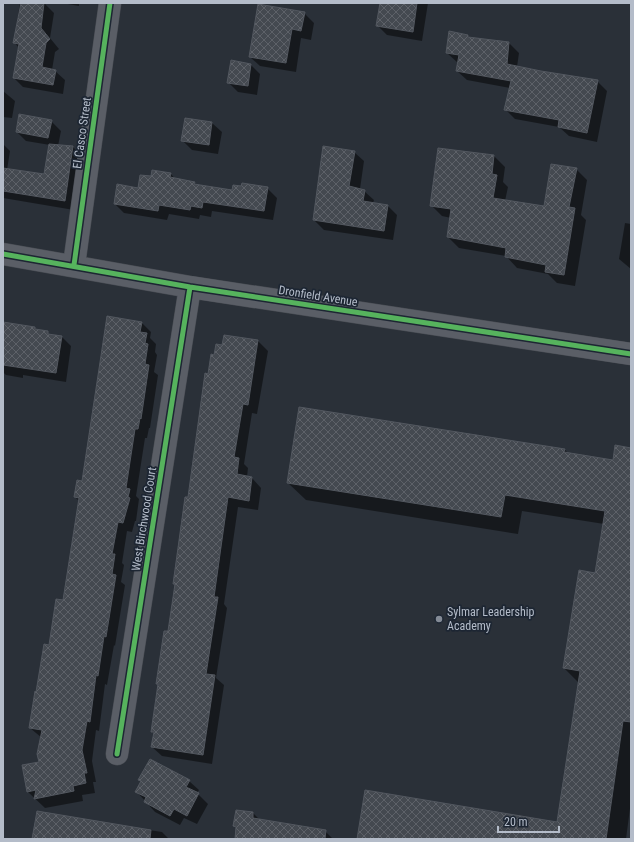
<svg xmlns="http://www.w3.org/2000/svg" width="634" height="842" viewBox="0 0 634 842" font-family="'Roboto Condensed',sans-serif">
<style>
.shadow{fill:#0007}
.building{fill:url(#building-cross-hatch);stroke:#52575f}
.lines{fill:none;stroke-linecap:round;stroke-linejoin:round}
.minor-casing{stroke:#484c53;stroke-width:23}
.minor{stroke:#5a5e66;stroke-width:22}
.cycleway-casing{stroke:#1d2633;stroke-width:8}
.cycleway{stroke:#56b35d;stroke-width:5}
.poi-dot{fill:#848b96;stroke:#1d2633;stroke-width:1.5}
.labels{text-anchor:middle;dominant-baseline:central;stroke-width:3.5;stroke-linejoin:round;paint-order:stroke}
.street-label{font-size:12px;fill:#b4bcc9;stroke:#1d2633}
.poi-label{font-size:12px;fill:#b4bcc9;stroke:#1d2633;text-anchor:start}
</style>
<defs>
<pattern id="building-cross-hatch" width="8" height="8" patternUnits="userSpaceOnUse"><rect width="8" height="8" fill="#444950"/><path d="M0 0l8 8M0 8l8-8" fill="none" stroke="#5d6168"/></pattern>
</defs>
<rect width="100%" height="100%" fill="#2a3038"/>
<path class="shadow" d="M20,3L45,4L54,13L50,38L59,49L55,52L52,70L55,71L65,80L63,94L23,87L14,78L19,48L14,42Z
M62,3H79V6Z
M381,3H428L422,41L387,35L377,25Z
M304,13L314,23L311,40L301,38L296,72L260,66L250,57Z
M450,32L468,35L470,38L509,43L519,53L517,67L597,81L607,91L597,142L569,136L559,127L515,119L506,110L510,88L467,80L457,71L458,63L447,53Z
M251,65L260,74L257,95L238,92L228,82Z
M3,91L15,101L12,118L3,117Z
M186,119L212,123L222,132L218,154L192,150L182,140Z
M51,121L61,131L58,146L73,147L82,156L74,210L3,198V144L10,151L7,170L45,176L50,145L26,141L17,132Z
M439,149L494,156L505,167L503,182L508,187L505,201L544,208L576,169L587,180L581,215L586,220L575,286L557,283L548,274L517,268L506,256L459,248L448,237L451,218L442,216L431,205Z
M354,152L364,161L360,189L364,191L374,200L373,203L388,206L397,215L393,240L324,230L314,220Z
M171,174L176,180L194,183L197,186L233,191L267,188L277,198L273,220L212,211L211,217L200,215L199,219L169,214L167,220L124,213L115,204L139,189L152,177Z
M625,223L631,224V269L619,259Z
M142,323L151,332L150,338L156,344L155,352L157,355L154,372L158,375L150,428H149L147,438H145L136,496L139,499L136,521H135L132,532L127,531L122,563L124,565L121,582L125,585L115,646L114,645L107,685L105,684L99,731L96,730L92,761L96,782H93L95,793L82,795L83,801L45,808L28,792L40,763L42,738L30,728L37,693L64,601L79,501L75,497L83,482Z
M35,328L38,331L47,332L50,335L62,337L71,346L66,382L23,375V378L6,375L3,372V331Z
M225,336L258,341L268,351L257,414L252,413L244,464L248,468L247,477L252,478L261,488L258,510L238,507L224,604L227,608L216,678L224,685L212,764L162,756L152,747L154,734L152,731L159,685L157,683L169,632L208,375L215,356L223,346Z
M631,449V801L626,839H358L558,823L579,683L564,668L596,574L604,524L522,511L518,534L306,500L288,483L565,450L569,454L614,461Z
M140,780L189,781L199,790L197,793L208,804L197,824L184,818L180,825L155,812L137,792L142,782Z
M37,813L162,832L169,839H33Z
M253,813L260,820L324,830L333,839H236L237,829L234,826Z"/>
<path class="building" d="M21,3H44L41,28L50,39L46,43L42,67L56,70L53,85L13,78L19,44L13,43Z
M380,3H417L413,32L376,26Z
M258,4L305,12L301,31L292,29L286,63L249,57Z
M449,31L468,35V37L509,42L507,64L541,71L598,80L587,133L558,127L559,120L504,110L511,81L456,71L459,55L446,53Z
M231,60L251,64L248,86L227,83Z
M19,114L52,120L48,138L16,132Z
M185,118L212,122L209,145L181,141Z
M49,144L73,146L65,201L3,191V168L44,174Z
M323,146L355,151L349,186L365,190L363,201L388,205L384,231L313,220Z
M438,148L494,155L492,174L497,175L493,198L544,206L551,164L577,168L569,207L575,208L564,275L545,272L546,265L505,257L506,248L447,237L451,209L430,206Z
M152,170L171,173L170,177L195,182L194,184L232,190L233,185L241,186L242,183L268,187L264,211L203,202L202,208L191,206L190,210L159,205L158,211L114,204L117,184L138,188L140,175L151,176Z
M107,316L142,322L140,332L147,333L145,343L148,344L145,364L149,365L141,419L140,418L138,429H135L126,488L130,489L128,497L130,498L123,523L118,522L112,554H115L112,574L116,575L106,637L104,636L98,676L96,675L90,722L87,721L82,750L87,773H84L86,783L73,786L74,791L34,799L36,790L27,792L22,765L39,762L37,754L42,730L29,728L35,691L36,692L44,644L49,645L56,599L63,600L79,498L74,497L77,480L82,481Z
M3,322L35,327V329L48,331V334L62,336L56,373L3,365Z
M224,335L258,340L248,405L243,404L234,457L239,458L237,474L252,477L249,501L228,497L214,597H218L206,674L215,675L203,755L151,747L154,732H151L158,684H156L164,631H168L175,584H173L185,497H188L205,373L208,374L211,354L214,355L216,344L222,345Z
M299,407L565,449L564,452L613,460L615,445L631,448V722L623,721L606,839H357L365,790L557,822L580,671L563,668L579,570L595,573L605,511L505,495L501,517L287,483Z
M150,759L190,780L186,787L199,793L187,816L174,809L170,816L144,802L146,797L135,792L141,781L138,780Z
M236,810L253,812V818L326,830L325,839H235L236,827L233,826Z
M37,811L151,830L150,839H32Z"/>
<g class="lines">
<g class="minor-casing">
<path id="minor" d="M3,254L190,287L631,354
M74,265L110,3
M117,754L190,287"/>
</g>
<use href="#minor" class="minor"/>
<g class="cycleway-casing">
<path id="cycleway" d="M3,254L190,287L631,354
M74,265L110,3
M117,754L190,287"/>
</g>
<use href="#cycleway" class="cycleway"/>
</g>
<circle class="poi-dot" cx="439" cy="619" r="4"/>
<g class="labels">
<g class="street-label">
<text transform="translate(82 133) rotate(-82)">El Casco Street</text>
<text transform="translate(318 296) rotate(9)">Dronfield Avenue</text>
<text transform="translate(144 519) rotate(-81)">West Birchwood Court</text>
</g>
<g class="poi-label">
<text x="447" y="612">Sylmar Leadership<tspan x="447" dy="14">Academy</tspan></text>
</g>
</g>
<rect width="634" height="842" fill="none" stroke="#b4bcc9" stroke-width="8"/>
<path d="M498 826v6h61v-6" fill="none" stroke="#b4bcc9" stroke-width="2"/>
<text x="504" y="826" font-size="12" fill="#b4bcc9" stroke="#1d2633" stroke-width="3" paint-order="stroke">20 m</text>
</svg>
